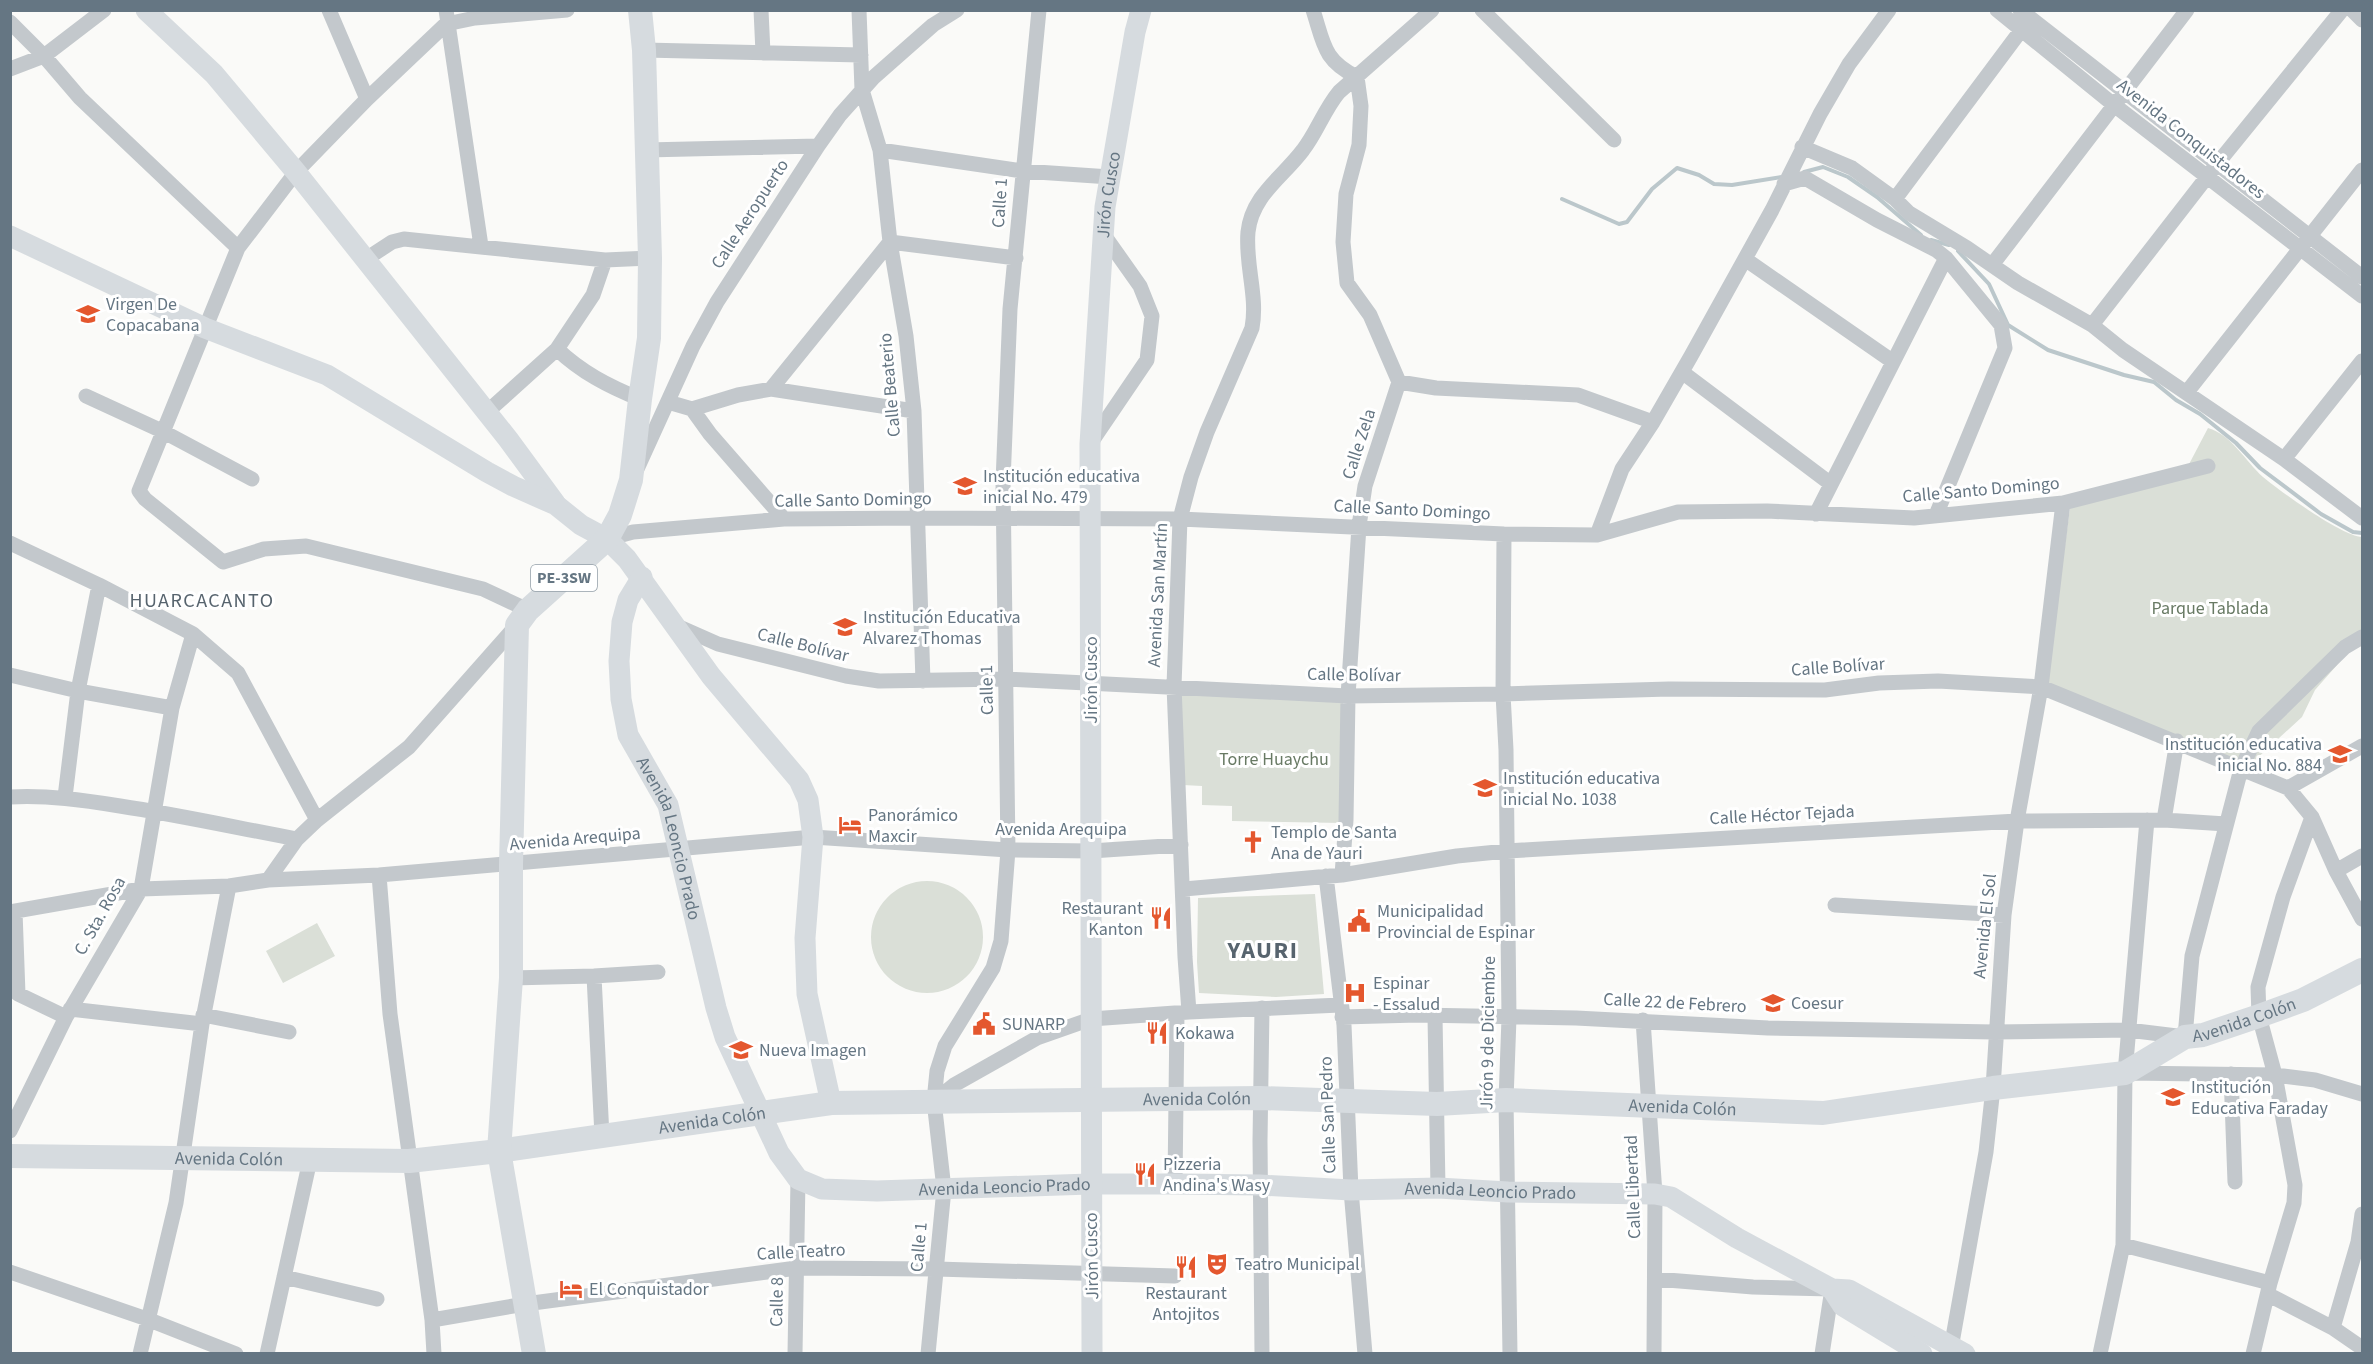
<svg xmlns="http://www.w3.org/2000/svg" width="2373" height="1364" viewBox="0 0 2373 1364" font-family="'Source Sans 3',sans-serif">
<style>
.green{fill:#dadfd7}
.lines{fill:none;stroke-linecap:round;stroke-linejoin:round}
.stream{stroke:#bbc7cb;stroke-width:4}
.street{stroke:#c3c8cc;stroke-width:15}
.secondary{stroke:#d6dbdf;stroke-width:21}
.primary{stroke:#d6dbdf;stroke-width:24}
.labels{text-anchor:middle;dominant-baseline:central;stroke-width:6;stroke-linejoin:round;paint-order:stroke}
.shield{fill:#fff;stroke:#939fa8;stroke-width:1.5}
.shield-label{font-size:16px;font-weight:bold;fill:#657683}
.street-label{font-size:18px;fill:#657683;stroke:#fff}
.poi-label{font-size:18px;fill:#657683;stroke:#fff;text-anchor:start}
.park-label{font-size:18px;fill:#687a64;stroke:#fff}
.neighbourhood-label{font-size:20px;letter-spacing:1.5px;fill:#57646e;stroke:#fff}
.district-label{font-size:24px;font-weight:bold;letter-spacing:1.5px;fill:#57646e;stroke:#fff}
</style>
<rect width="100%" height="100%" fill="#fafaf8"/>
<path class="green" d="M2208,428C2232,435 2245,461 2263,477C2281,492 2342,536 2362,537V634L2348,641L2337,665L2315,690L2302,717L2253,762L2238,771L2046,683L2070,508L2187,468Z
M1177,693L1343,699L1342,823L1232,821V806L1202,805V786L1183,785Z
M871 937a56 56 0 1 1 112 0a56 56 0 1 1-112 0Z
M1315,894L1324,994L1276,997L1199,993L1197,962L1198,898Z
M317,923L335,956L283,983L266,951Z"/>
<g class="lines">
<path class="stream" d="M1804,172L1823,167L1848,177L1877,197L1921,235
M1562,199L1619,224L1627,222L1652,189L1677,168L1699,175L1714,184L1732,185L1782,177
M1931,240L1949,245
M1958,251L1989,284L2008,325L2048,350L2124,375L2154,382L2176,400L2200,414L2236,443L2260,468L2321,514L2353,532L2362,533"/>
<path class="street" d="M329,10L367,99
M446,10L481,246
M761,10L763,53
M859,10L862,90L880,150L890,242L906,336L914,411L923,681
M1313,10C1324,44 1323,60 1357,77L1361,106L1359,145L1346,194L1343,242L1347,283L1370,315L1399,382L1365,486L1359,526L1348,696L1346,820L1342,875
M1482,10L1614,140
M1997,10L2114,105L2362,296
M2020,10L2362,277
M2352,10L2362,20
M10,22L44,56L80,98L238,248
M644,50L861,55
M10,69L44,56L104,10
M1802,147L1852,168L1895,199L1909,213L1967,248L2018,283L2092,325L2123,350L2284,459
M646,150L818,146
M880,150L1022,171L1110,177
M1784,184L1805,178L1877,220L1936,250L1946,258L2001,325L2005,348L1936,515
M1895,199L2028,21
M366,259L392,242L404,239L605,260L650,258
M1745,259L1892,361
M1992,265L2187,10
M2092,325L2217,164L2342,10
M557,349C581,372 608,386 640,399
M2362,361L2284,459L2362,518
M1682,372L1831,484
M1399,382L1436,388L1578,395L1653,422
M771,389L890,242L1016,258
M2187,392L2362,170
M86,396L162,431L252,479
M668,402L692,409L710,434L784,519
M692,409L738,395L771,389L914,411
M487,412L557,349L593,295L605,260
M1090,444L1147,360L1152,316L1140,286L1104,235
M637,469L693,346L717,302L818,146L840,115L874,77L933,25L957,10
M1816,514L1946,258
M1504,534L1503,694L1506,750L1509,1018L1506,1100L1510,1354
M1597,535L1622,469L1653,422L1691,356L1772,210L1820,114L1849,64L1889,10
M607,539L633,532L784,519L918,518L1180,519L1504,534L1597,535L1678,512L1767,511L1914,518L2063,503L2208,466
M10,543L99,585L193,634L238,673L317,820
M528,610L483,589L306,546L264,549L223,562L145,499L139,491L238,248L296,172L367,99L446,24L475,18L567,10
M675,625L718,644L846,676L879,681L1007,679L1348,696L1503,694L1669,689L1825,690L1879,683L1938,681L2041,687L2288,788L2312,817L2336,871L2362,919
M10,675L78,691L172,708
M2288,788L2362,746
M10,797C48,795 83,800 120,806C179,815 238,828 297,839
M65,797L78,691L99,585
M2164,820L2177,741
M2336,871L2362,856
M379,875L390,1014L432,1320L434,1354
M1326,876L1344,1025L1351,1190L1365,1354
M268,880L297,839L317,820L409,747L517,625
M1184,889L1342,875L1457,856L1507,851L2017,821L2164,820L2226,824
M1835,905L2004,915
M15,911L18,994L66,1017
M10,912L141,889L229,886L268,880L379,875L813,837L1008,850L1091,851L1181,845
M594,976L602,1136
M511,978L594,976L658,972
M70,1009L202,1024
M1189,1012L1185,957L1174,686L1180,519L1191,477L1207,432L1252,328C1258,296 1245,265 1248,232C1252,195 1283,177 1303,150C1317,132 1324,110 1339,92L1432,10
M203,1015L289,1032
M1435,1016L1438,1188
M1342,1017L1418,1015L1576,1018L1768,1028L1995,1032L2128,1030L2185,1037L2192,956L2241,769L2259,731L2345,647L2362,637
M1643,1020L1655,1194L1654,1354
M2128,1073L2275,1075L2315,1080L2362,1094
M2231,1074L2235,1182
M934,1101L954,1085L1037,1038L1091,1019L1189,1012L1340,1005
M10,1131L66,1017L141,889L172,708L193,634
M1175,1184L1177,1013
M2123,1245L2270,1283
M10,1272L147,1319L236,1354
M284,1277L377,1299
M1655,1279L1753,1287L1832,1289L1822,1354
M2269,1295L2333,1328L2362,1348
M432,1320L525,1304L797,1268L937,1269L1175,1276
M2333,1328L2358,1242L2362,1214
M140,1354L176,1203L202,1024L229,886
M267,1354L310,1160
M795,1354L798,1179
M928,1354L944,1189L934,1101L937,1071L945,1046L993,968L1001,941L1008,850L1003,482L1010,309L1039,10
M1262,1354L1260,1141L1262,1008
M1950,1354L1986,1152L1993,1088L2004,915L2017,821L2041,687L2063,503
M2100,1354L2123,1245L2125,1073L2147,820
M2253,1354L2270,1283L2294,1203L2295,1185L2275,1075L2259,1016L2258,987L2283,897L2312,817"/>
<g class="secondary">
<path d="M146,10L214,74L296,172L508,439L555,503"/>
<path d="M10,236L205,328L327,375L487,472L513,486L556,505L581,525L607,539L627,559L711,676L799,780L808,800L813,837L805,938L807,994L831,1103"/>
<path id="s1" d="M642,577L628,600L622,622L619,661L621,699L628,735L668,805L716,1008L725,1037L779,1153L798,1179L822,1189L877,1191L1090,1184H1175L1260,1185L1351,1190L1438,1188L1508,1192L1655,1194L1671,1197L1737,1238L1832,1289L1849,1290L1965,1354"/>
<path d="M1832,1289L1843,1306L1922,1354"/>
<path id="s2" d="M1092,1354L1090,444L1105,207L1135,32L1141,10"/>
</g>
<g class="primary">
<path id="s3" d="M10,1156L409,1161L499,1151L831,1103L1260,1098L1437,1104L1506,1100L1823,1113L1993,1088L2125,1073L2185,1037L2203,1035L2259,1016L2303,1000L2362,970"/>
<path d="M534,1354L499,1151L511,978V865L517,625L528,610L607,539L620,515L631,480L640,399L649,338L650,258L644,50L640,10"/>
</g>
</g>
<defs>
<g id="school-bare" transform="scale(1.8)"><path d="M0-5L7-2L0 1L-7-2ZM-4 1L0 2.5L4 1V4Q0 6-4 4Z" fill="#e4572e" stroke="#fff" stroke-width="2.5" paint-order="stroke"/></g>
<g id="hotel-bare" transform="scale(1.8)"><path d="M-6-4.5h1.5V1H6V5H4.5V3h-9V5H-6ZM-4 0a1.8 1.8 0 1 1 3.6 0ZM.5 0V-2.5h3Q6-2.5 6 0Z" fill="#e4572e" stroke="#fff" stroke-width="2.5" paint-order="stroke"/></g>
<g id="church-bare" transform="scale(1.8)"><path d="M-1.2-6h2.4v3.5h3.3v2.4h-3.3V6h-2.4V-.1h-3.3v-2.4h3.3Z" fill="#e4572e" stroke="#fff" stroke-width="2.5" paint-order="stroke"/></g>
<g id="restaurant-bare" transform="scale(1.8)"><path d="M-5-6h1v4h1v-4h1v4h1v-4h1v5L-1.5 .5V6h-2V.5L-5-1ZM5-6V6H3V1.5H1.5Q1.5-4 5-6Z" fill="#e4572e" stroke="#fff" stroke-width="2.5" paint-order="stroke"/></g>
<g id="civic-bare" transform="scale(1.8)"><path d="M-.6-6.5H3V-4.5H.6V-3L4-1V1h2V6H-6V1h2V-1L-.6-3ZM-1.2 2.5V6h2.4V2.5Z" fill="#e4572e" stroke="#fff" stroke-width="2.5" paint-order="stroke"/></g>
<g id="hospital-bare" transform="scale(1.8)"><path d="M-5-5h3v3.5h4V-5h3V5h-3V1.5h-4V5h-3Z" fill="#e4572e" stroke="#fff" stroke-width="2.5" paint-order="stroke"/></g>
<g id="theatre-bare" transform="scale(1.8)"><path d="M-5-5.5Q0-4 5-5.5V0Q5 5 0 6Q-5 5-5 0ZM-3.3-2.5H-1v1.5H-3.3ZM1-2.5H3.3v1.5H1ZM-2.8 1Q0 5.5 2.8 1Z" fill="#e4572e" stroke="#fff" stroke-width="2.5" paint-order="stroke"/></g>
</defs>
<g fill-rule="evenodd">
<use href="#school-bare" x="88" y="314"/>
<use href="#school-bare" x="965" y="486"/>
<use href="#school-bare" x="845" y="627"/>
<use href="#school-bare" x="2340" y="754"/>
<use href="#school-bare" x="1485" y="788"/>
<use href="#hotel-bare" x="850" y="825"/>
<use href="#church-bare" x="1253" y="842"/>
<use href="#restaurant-bare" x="1161" y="918"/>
<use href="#civic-bare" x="1359" y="921"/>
<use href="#hospital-bare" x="1355" y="993"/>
<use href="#school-bare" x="1773" y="1003"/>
<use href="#civic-bare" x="984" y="1024"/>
<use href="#restaurant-bare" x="1157" y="1033"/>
<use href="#school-bare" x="741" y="1050"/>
<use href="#school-bare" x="2173" y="1097"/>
<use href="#restaurant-bare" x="1145" y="1174"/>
<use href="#theatre-bare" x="1217" y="1264"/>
<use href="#restaurant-bare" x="1186" y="1267"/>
<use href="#hotel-bare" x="571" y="1289"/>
</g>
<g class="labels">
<rect class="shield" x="531" y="565" width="66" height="26" rx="4.5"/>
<g class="shield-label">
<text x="564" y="578">PE-3SW</text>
</g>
<g class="street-label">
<text transform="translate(2191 139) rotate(38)">Avenida Conquistadores</text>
<text stroke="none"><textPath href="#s2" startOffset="1160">Jirón Cusco</textPath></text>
<text transform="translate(1000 203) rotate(-86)">Calle 1</text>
<text transform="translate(750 214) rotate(-57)">Calle Aeropuerto</text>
<text transform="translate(890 385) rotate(-95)">Calle Beaterio</text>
<text transform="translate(1359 444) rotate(-72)">Calle Zela</text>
<text transform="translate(1981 490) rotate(-5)">Calle Santo Domingo</text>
<text transform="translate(853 500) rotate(-1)">Calle Santo Domingo</text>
<text transform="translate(1412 510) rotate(3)">Calle Santo Domingo</text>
<text transform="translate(1158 595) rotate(-87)">Avenida San Martín</text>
<text transform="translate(803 645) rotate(14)">Calle Bolívar</text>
<text transform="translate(1838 667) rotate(-4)">Calle Bolívar</text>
<text transform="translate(1354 675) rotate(1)">Calle Bolívar</text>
<text transform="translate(1091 680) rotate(-90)">Jirón Cusco</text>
<text transform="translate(987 690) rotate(-91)">Calle 1</text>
<text transform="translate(1782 815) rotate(-3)">Calle Héctor Tejada</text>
<text x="1061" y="829">Avenida Arequipa</text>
<text transform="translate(575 839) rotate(-5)">Avenida Arequipa</text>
<text stroke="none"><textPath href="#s1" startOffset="276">Avenida Leoncio Prado</textPath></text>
<text transform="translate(100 916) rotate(-61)">C. Sta. Rosa</text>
<text transform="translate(1985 926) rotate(-84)">Avenida El Sol</text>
<text transform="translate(1675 1003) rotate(3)">Calle 22 de Febrero</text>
<text stroke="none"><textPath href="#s3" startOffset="2254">Avenida Colón</textPath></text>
<text transform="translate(1488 1033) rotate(-89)">Jirón 9 de Diciembre</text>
<text stroke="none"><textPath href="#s3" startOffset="1191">Avenida Colón</textPath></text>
<text stroke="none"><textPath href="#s3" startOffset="1677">Avenida Colón</textPath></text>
<text transform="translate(1328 1115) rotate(-92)">Calle San Pedro</text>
<text stroke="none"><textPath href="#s3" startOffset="705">Avenida Colón</textPath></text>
<text stroke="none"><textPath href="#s3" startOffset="219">Avenida Colón</textPath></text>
<text stroke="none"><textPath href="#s1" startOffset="852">Avenida Leoncio Prado</textPath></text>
<text transform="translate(1633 1187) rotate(-92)">Calle Libertad</text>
<text stroke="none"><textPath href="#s1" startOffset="1338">Avenida Leoncio Prado</textPath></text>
<text transform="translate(919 1247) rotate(-85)">Calle 1</text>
<text transform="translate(801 1252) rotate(-3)">Calle Teatro</text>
<text transform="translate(1092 1256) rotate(-91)">Jirón Cusco</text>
<text transform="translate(777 1302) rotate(-89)">Calle 8</text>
</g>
<g class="poi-label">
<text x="106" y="304">Virgen De<tspan x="106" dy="21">Copacabana</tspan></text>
<text x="983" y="476">Institución educativa<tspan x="983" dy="21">inicial No. 479</tspan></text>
<text x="863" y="617">Institución Educativa<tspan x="863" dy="21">Alvarez Thomas</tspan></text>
<text x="2322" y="744" text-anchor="end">Institución educativa<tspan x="2322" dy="21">inicial No. 884</tspan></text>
<text x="1503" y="778">Institución educativa<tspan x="1503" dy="21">inicial No. 1038</tspan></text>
<text x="868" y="815">Panorámico<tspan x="868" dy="21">Maxcir</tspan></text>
<text x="1271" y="832">Templo de Santa<tspan x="1271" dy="21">Ana de Yauri</tspan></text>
<text x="1143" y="908" text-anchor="end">Restaurant<tspan x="1143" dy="21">Kanton</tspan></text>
<text x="1377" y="911">Municipalidad<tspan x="1377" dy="21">Provincial de Espinar</tspan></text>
<text x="1373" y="983">Espinar<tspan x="1373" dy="21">- Essalud</tspan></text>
<text x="1791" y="1003">Coesur</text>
<text x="1002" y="1024">SUNARP</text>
<text x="1175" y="1033">Kokawa</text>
<text x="759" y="1050">Nueva Imagen</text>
<text x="2191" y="1087">Institución<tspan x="2191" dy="21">Educativa Faraday</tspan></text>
<text x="1163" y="1164">Pizzeria<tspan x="1163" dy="21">Andina's Wasy</tspan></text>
<text x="1235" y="1264">Teatro Municipal</text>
<text x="589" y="1289">El Conquistador</text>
<text x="1186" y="1293" text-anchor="middle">Restaurant<tspan x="1186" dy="21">Antojitos</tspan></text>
</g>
<g class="park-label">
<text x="2210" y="608">Parque Tablada</text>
<text x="1274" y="759">Torre Huaychu</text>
</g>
<g class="neighbourhood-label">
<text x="202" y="601">HUARCACANTO</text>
</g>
<g class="district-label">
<text x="1263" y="950">YAURI</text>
</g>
</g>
<rect width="2373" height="1364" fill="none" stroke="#657683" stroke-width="24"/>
</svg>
